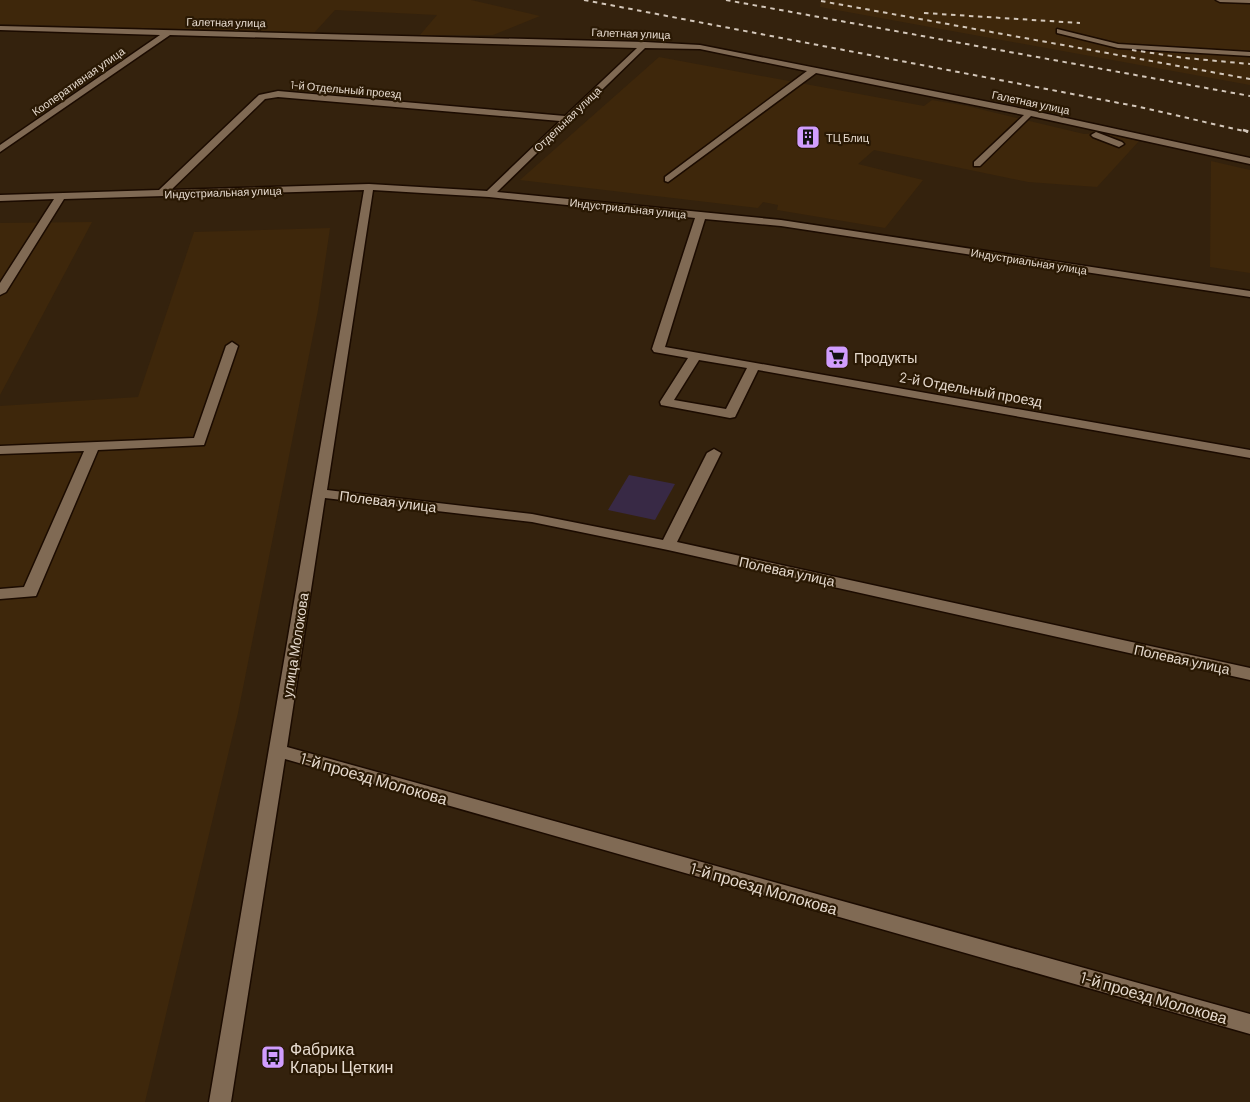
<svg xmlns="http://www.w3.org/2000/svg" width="1250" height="1102" viewBox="0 0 1250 1102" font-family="Barlow,sans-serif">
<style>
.built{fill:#3e270b}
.green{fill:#382945}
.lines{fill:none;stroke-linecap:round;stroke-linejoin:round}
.minor-casing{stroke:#1b0b00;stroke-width:3}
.minor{fill:#806a54;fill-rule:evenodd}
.rail-far1{stroke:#d3c7ba;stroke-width:2;stroke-dasharray:4.5 4.5;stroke-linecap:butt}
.rail{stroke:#d3c7ba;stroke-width:2.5;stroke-dasharray:5.5 5.5;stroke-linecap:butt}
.labels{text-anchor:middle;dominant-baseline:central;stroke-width:4.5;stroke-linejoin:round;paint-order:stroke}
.far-street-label{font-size:11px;fill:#e6dace;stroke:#2a1904}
.far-poi-label{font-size:11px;fill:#e6dace;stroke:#2a1904;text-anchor:start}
.poi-label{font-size:14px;fill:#e6dace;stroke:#2a1904;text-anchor:start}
.street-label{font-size:14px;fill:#e6dace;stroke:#2a1904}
.near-street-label{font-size:16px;fill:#e6dace;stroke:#2a1904}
.near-poi-label{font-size:16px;fill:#e6dace;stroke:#2a1904;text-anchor:start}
</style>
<rect width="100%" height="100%" fill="#34220d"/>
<path class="built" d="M0,0H471L540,16L493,35H420L437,15L335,10L314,33L0,24Z
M821,0H1250V85L820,7Z
M659,57L924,106L932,100L967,106L1084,134L1102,133L1139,141L1097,187L1028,182L874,150L858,164L923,180L885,228L777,210L778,205L763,202L758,208L520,180Z
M1211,161L1250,170V273L1210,267Z
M92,222L0,395V223Z
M330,228L318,310L238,713L145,1102H0V406L138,397L194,232Z"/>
<path class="green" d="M629,475L675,484L655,520L608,510Z"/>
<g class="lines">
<g class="minor-casing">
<path id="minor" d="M1216,0H1250V3L1220,2Z
M0,26L645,42L700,45L1029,110L1250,158V164L1031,116L980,166H974V162L1024,115L816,73L668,182L665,181V177L807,71L700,49L645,48L497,192L781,220L1250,291V297L781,226L705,219L665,347L1250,450V458L758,370L735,417L730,418L661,405L660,402L688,358L654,352L652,349L695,218L489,197L373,190L327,490L532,514L663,540L707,453L714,449L721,453L677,542L1250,668V680L668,550L532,522L325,498L287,747L1250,1014V1034L285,759L231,1102H209L364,190L64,199L6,292L0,295V283L54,199L0,201V195L159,190L259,95L278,91L565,116L637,48L170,35L0,152V145L160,35L0,30ZM278,97L560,121L487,191L369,184L171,190L265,99ZM699,360L747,368L726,409L674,400Z
M1057,29L1118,44L1250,52V56L1118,48L1057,33Z
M1096,132L1122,142L1124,144L1119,147L1093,137L1091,135Z
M232,342L238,346L204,445L98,450L36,596L0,599V589L24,587L84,451L0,454V446L194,438L226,346Z"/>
</g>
<use href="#minor" class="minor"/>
<path class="rail-far1" d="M584,0L1140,107L1248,132
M726,0L1250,96
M821,1L1250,79
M924,13L1080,23
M1132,50L1185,58L1250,64"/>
<path class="rail" d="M1243,130L1250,132"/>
</g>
<defs>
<g id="building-square" transform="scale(1.25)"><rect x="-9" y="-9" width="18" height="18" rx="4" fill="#d19dfe" stroke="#2a1904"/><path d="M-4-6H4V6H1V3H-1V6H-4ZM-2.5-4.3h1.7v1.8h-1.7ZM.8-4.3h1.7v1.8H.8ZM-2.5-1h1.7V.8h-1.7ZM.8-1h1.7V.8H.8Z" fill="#111"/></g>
<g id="supermarket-square" transform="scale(1.25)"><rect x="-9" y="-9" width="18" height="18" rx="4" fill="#d19dfe" stroke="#2a1904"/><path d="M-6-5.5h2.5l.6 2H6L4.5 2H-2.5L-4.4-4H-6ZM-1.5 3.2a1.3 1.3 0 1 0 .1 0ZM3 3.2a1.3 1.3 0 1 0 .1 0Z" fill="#111"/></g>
<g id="bus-square" transform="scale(1.25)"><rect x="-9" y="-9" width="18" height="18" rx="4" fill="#d19dfe" stroke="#2a1904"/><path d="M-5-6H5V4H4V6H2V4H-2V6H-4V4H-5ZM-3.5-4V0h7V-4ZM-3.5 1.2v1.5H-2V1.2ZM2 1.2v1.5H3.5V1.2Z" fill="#111"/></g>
</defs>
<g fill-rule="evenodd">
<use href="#building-square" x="808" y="137"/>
<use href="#supermarket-square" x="837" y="357"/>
<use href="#bus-square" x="273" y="1057"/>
</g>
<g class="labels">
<g class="far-street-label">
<text transform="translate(226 22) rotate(1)">Галетная улица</text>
<text transform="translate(631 33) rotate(2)">Галетная улица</text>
<text transform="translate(78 81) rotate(-35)">Кооперативная улица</text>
<text transform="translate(346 89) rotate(5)">1-й Отдельный проезд</text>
<text transform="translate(1031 102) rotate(12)">Галетная улица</text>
<text transform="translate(567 119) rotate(-44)">Отдельная улица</text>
<text transform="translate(223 192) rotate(-2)">Индустриальная улица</text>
<text transform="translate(628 208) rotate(6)">Индустриальная улица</text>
<text transform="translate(1029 261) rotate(9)">Индустриальная улица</text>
</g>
<g class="far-poi-label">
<text x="826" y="137">ТЦ Блиц</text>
</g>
<g class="poi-label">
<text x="854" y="357">Продукты</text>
</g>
<g class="street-label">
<text transform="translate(971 389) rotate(10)">2-й Отдельный проезд</text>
<text transform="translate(388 501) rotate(7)">Полевая улица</text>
<text transform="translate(787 571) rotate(12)">Полевая улица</text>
<text transform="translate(295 645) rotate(-81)">улица Молокова</text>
<text transform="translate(1182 659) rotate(12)">Полевая улица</text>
</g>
<g class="near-street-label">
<text transform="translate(374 778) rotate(16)">1-й проезд Молокова</text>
<text transform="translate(764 888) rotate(16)">1-й проезд Молокова</text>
<text transform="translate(1154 997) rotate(16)">1-й проезд Молокова</text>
</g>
<g class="near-poi-label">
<text x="290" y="1048">Фабрика<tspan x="290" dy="18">Клары Цеткин</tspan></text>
</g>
</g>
</svg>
